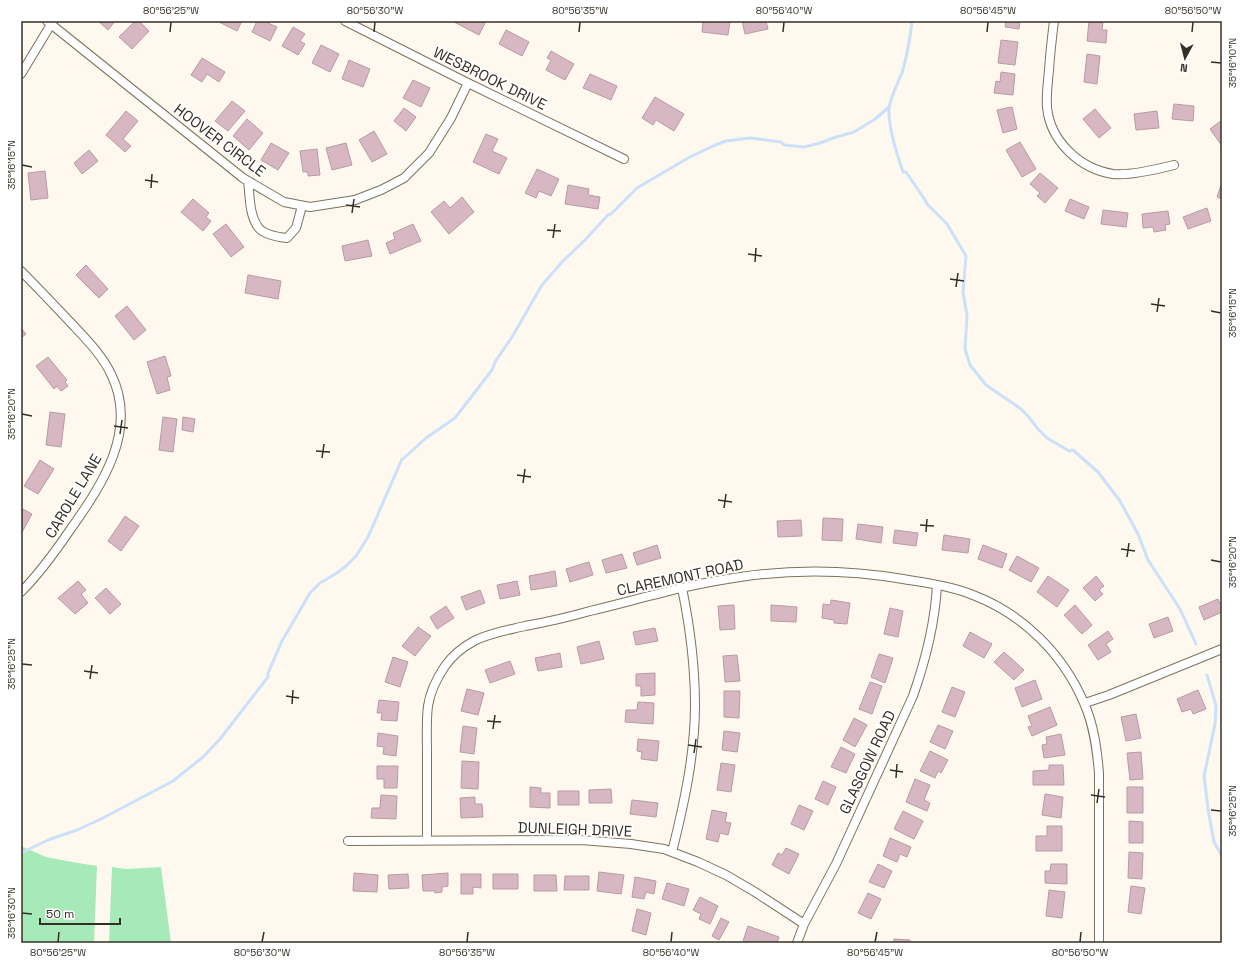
<svg xmlns="http://www.w3.org/2000/svg" width="1243" height="964" viewBox="0 0 1243 964" font-family="'Space Grotesk',sans-serif">
<style>
.green{fill:#a7eab9}
.lines{fill:none;stroke-linecap:round;stroke-linejoin:round}
.stream{stroke:#cbe1f9;stroke-width:3}
.building{fill:#d7b8c2;stroke:#b89ba4}
.street-casing{stroke:#7e725b;stroke-width:10}
.street{stroke:#fff;stroke-width:8}
.ticks{fill:none;stroke:#353026;stroke-width:1.5}
.labels{text-anchor:middle;dominant-baseline:central;stroke-width:4;stroke-linejoin:round;paint-order:stroke}
.street-label{font-size:15px;fill:#353026;stroke:#fff}
.neatline{fill:none;stroke:#353026;stroke-width:1.5}
.ticks-label{font-size:10px;text-anchor:middle;fill:#353026}
</style>
<rect width="100%" height="100%" fill="#fef8ee"/>
<path class="green" d="M21,846L46,857L78,863L97,866L94,943H21Z
M112,867L126,869L161,867L171,943H109Z"/>
<g class="lines">
<path class="stream" d="M912,21C910,39 907,56 902,73C898,82 890,99 889,108C888,127 897,154 903,172H906L925,200L927,204L947,224L966,256L963,292L967,316L965,349L970,365L986,385L1021,409L1028,416L1038,429L1047,438L1069,451L1073,450L1098,472L1120,501L1138,534L1148,560L1180,609L1196,644
M1207,675L1216,706L1215,724L1204,776L1208,809L1214,842L1222,856
M21,853L48,840L77,830L101,819L173,781L203,757L220,739L268,677V673L282,641L310,593L320,583L337,573L346,566L356,556L368,537L402,459L404,458L426,438L455,418L492,370L495,362L512,337L542,285L563,261L585,240L608,215L611,214L637,188L688,158L713,146L726,141L750,138L781,142L784,145L804,147L820,143L833,138L854,132L875,119L889,107"/>
</g>
<path class="building" d="M98,21H115L108,30Z
M135,21H139L149,31L132,49L119,37Z
M219,21H242L237,31L219,22Z
M257,21H269L268,23L277,27L270,41L252,32Z
M454,21H486L479,35L454,22Z
M703,21H730L728,35L702,32Z
M742,21H766L768,29L745,34Z
M1006,21H1020L1019,29L1005,27Z
M1089,21H1103L1102,30H1107L1106,43L1087,41Z
M293,27L305,34L300,41L305,44L298,55L282,46Z
M506,30L529,42L522,56L499,44Z
M1001,40L1018,42L1015,65L998,63Z
M321,45L339,54L330,72L312,63Z
M551,51L574,64L565,80L546,70L551,60L547,58Z
M1087,54L1100,56L1097,84L1084,82Z
M202,58L225,72L219,82L207,74L202,82L191,75Z
M349,60L370,69L363,87L342,79Z
M1001,72L1015,74L1013,95L994,93L996,81L1000,82Z
M590,74L617,86L611,100L583,88Z
M413,80L430,88L421,107L403,98Z
M655,97L684,114L674,131L656,120L653,125L642,118Z
M232,101L245,111L228,131L215,121Z
M1174,104L1194,106L1193,121L1172,119Z
M1012,107L1017,129L1003,133L997,110Z
M404,108L416,117L406,131L394,121Z
M1095,109L1111,128L1099,138L1083,119Z
M126,111L138,121L123,139L131,146L125,152L106,135Z
M1157,111L1159,128L1136,130L1134,114Z
M247,119L263,133L249,150L233,136Z
M1222,120V146L1210,129Z
M374,131L387,154L372,162L359,140Z
M486,134L498,139L492,151L507,158L499,174L473,162Z
M1020,142L1036,169L1022,177L1006,150Z
M271,143L289,153L278,170L261,160Z
M346,143L352,165L332,170L326,148Z
M317,149L320,175L308,176V172H303L300,151Z
M89,150L98,161L82,174L74,163Z
M537,169L559,179L551,196L539,191L536,198L525,193Z
M45,171L48,198L31,200L28,173Z
M1040,173L1058,188L1045,203L1037,196L1040,193L1030,184Z
M1222,182V199L1217,197Z
M568,185L589,189L588,195L600,197L598,209L565,204Z
M462,197L474,212L449,234L431,212L444,201L450,208Z
M193,199L209,213L206,217L211,221L203,231L181,212Z
M1070,199L1089,207L1084,219L1065,211Z
M1207,208L1211,221L1188,229L1183,217Z
M1103,210L1128,213L1126,227L1101,224Z
M1168,211L1170,224L1165,225L1166,230L1154,232L1153,227L1143,228L1142,214Z
M226,224L244,247L231,257L213,234Z
M413,224L421,241L390,254L386,243L395,239L393,233Z
M368,240L372,256L345,261L342,246Z
M86,265L108,289L99,298L76,275Z
M248,275L281,281L278,299L245,293Z
M127,306L146,330L134,340L115,316Z
M21,328L26,334L21,338Z
M165,356L171,376L167,377L170,390L157,394L147,362Z
M48,357L67,380L65,382L68,386L61,391L57,386L54,389L36,366Z
M50,412L65,414L61,447L46,445Z
M163,417L177,419L173,452L159,450Z
M183,417L195,419L193,432L182,430Z
M40,460L54,469L38,494L24,486Z
M21,508L32,514L21,534Z
M125,516L139,526L121,551L108,541Z
M823,518L843,519L842,541L822,540Z
M801,520L802,536L778,537L777,521Z
M858,524L883,527L881,543L856,539Z
M895,530L918,533L916,546L893,543Z
M944,535L970,539L968,553L942,550Z
M657,545L661,558L637,565L633,553Z
M983,545L1007,554L1002,568L978,559Z
M622,554L627,568L606,573L602,560Z
M1017,556L1039,568L1031,582L1009,570Z
M589,562L593,575L570,582L566,569Z
M555,571L557,586L531,590L529,576Z
M1048,576L1069,590L1057,607L1037,592Z
M1096,576L1104,586L1099,590L1103,594L1095,601L1083,588Z
M78,581L86,590L81,594L88,603L75,614L58,598Z
M517,581L520,595L500,599L497,585Z
M106,588L121,604L110,614L95,598Z
M480,590L485,603L466,610L461,597Z
M1218,599L1222,608V612L1204,620L1199,607Z
M831,600L850,603L847,624L834,623V620L822,618L823,604L830,605Z
M734,605L735,629L720,630L718,606Z
M771,605L797,607L796,622L771,621Z
M1075,605L1092,625L1082,634L1064,615Z
M446,606L454,618L437,629L430,617Z
M890,608L903,611L898,637L884,634Z
M1168,617L1173,631L1154,638L1149,624Z
M418,627L431,636L415,656L402,646Z
M655,628L658,641L636,645L633,632Z
M1108,631L1113,639L1106,644L1111,652L1098,660L1088,645Z
M970,632L992,644L984,658L963,646Z
M599,641L604,659L581,664L577,647Z
M1004,652L1024,670L1014,680L994,662Z
M560,653L562,667L538,671L535,658Z
M879,654L893,658L885,683L871,677Z
M737,655L740,681L725,682L723,656Z
M393,657L408,662L400,687L385,682Z
M510,661L515,674L490,683L485,670Z
M655,673V695L641,696V686H636V674Z
M1035,680L1042,699L1022,707L1015,688Z
M870,682L882,686L872,714L859,709Z
M952,687L965,692L955,717L942,712Z
M467,689L484,693L478,715L461,711Z
M1198,690L1206,709L1193,714L1191,709L1182,712L1177,699Z
M724,691H740L739,718L724,717Z
M379,700L399,702L397,721L381,720L382,713H377Z
M638,702L654,703L653,724L625,722L626,710H637Z
M1050,707L1057,725L1032,736L1028,727L1032,726L1028,716Z
M1136,714L1141,738L1126,741L1121,717Z
M854,718L867,725L855,747L843,740Z
M938,725L953,731L945,749L930,742Z
M463,726L477,728L474,754L460,752Z
M724,731L740,733L737,752L722,750Z
M378,733L398,736L396,756L383,754L384,747L377,746Z
M1061,734L1065,755L1044,758L1042,745L1047,744L1046,737Z
M638,739L659,741L657,761L641,759L642,752L637,751Z
M841,747L855,754L846,773L831,767Z
M930,751L948,760L941,773L938,771L935,778L920,771Z
M1141,752L1143,779L1130,780L1127,753Z
M462,761L479,762L478,789L461,788Z
M721,763L735,765L731,792L717,790Z
M1049,765H1063L1064,785H1033V771L1049,770Z
M377,766H398L397,788H384V779H377Z
M915,779L930,785L924,800L930,803L927,811L906,802Z
M823,781L836,787L828,805L815,799Z
M530,787L541,788V793H550V808L530,807Z
M1127,787H1143V813H1127Z
M611,789L612,803H589V790Z
M558,791H579V805H558Z
M1045,794L1063,797L1061,818L1042,815Z
M381,795L397,796L396,819L371,818L372,808H380Z
M475,797V804H482L483,817L461,818L460,798Z
M632,800L658,803L656,817L630,814Z
M799,805L813,811L804,830L791,824Z
M712,810L727,813L725,822L731,823L728,835L720,833L718,842L706,839Z
M903,811L923,821L914,839L894,829Z
M1129,821L1143,822V843H1129Z
M1047,826H1062V851H1036V836H1047Z
M890,838L911,847L907,857L900,854L897,862L883,856Z
M786,848L799,854L789,874L772,865L778,853L782,855Z
M1129,852L1143,853L1142,879L1128,878Z
M878,864L892,871L884,888L869,882Z
M1051,864H1067V884L1045,883V871H1050Z
M599,872L624,875L621,894L597,891Z
M354,873L378,875L377,892L353,891Z
M448,873V886L442,887V892L435,893V891H423L422,875Z
M408,874L409,888L389,889L388,875Z
M461,874H481V888L473,887V894H461Z
M493,874H518V889H493Z
M534,875H556L557,891H534Z
M565,876H589V890H564Z
M635,877L656,881L654,894L646,892L644,899L632,897Z
M667,883L689,889L684,906L662,899Z
M1131,886L1145,888L1141,914L1128,912Z
M1049,890L1065,892L1062,918L1046,916Z
M868,893L881,899L871,919L858,913Z
M700,897L718,906L710,924L699,919L701,914L693,910Z
M637,909L651,913L646,935L632,931Z
M721,918L729,922L719,940L712,936Z
M748,926L779,937L777,943H749L743,941Z
M894,939L910,940V943H894Z"/>
<g class="lines">
<g class="street-casing">
<path id="street" d="M47,21L243,178L284,202L310,207L355,200L381,190L404,178L429,153L451,118L468,83
M345,21L468,83L624,159
M1054,21C1052,37 1050,54 1049,70C1048,82 1046,95 1047,107C1050,141 1080,169 1113,174C1129,176 1158,169 1174,165
M21,74L53,21
M248,181C250,196 249,214 258,227C263,234 278,237 287,238L296,228L302,206
M21,271C38,288 55,306 72,324C86,339 102,355 111,374C139,430 102,485 70,530C55,552 40,573 21,592
M1085,703L1109,695L1222,649
M427,840C427,812 427,783 427,754C427,738 426,721 428,706C430,692 437,678 445,666C452,656 463,647 474,641C489,633 508,630 525,626C547,622 569,617 590,611C640,599 689,584 740,577C794,569 850,570 903,579C927,583 951,586 973,595C1023,614 1063,654 1084,703C1094,725 1097,750 1099,773V943
M348,841L581,840L631,844L664,849L698,862L726,875L755,892L804,924
M672,852C684,804 695,755 695,705C695,665 690,627 682,588
M797,943L804,924L836,864L913,696C926,659 935,624 937,585"/>
</g>
<use href="#street" class="street"/>
</g>
<path class="ticks" d="M170,32L171,22M374,32L375,22M579,32L580,22M783,32L784,22M987,32L988,22M1192,32L1193,22M1211,62L1221,63M22,165L32,167M145,180L158,182M151,188L152,174M346,205L360,207M352,213L354,199M547,230L561,231M553,238L555,224M748,254L762,256M755,262L756,248M950,279L964,281M956,287L958,273M1151,304L1165,306M1211,311L1221,313M1157,312L1159,298M22,414L32,416M114,426L128,428M120,434L122,420M316,451L330,452M322,458L324,444M517,475L531,477M523,483L525,469M718,500L732,502M724,508L726,494M920,525L934,526M926,532L927,519M1121,549L1135,551M1127,557L1129,543M1211,560L1221,562M22,664L32,665M84,671L98,673M90,679L92,665M286,696L299,698M292,704L293,690M487,721L501,722M493,729L495,715M688,745L702,747M694,753L696,739M890,770L903,772M896,778L897,764M1091,795L1105,797M1097,803L1099,789M1211,810L1221,811M22,913L32,914M58,942L59,932M262,942L264,932M467,942L468,932M671,942L672,932M875,942L877,932M1080,942L1081,932"/>
<g class="labels">
<g class="street-label">
<text transform="translate(490 78) rotate(26)">WESBROOK DRIVE</text>
<text transform="translate(220 140) rotate(37)">HOOVER CIRCLE</text>
<text transform="translate(73 496) rotate(-59)">CAROLE LANE</text>
<text transform="translate(680 577) rotate(-12)">CLAREMONT ROAD</text>
<text transform="translate(867 762) rotate(-65)">GLASGOW ROAD</text>
<text transform="translate(575 829) rotate(2)">DUNLEIGH DRIVE</text>
</g>
</g>
<rect width="1243" height="964" fill="none" stroke="#ffffff" stroke-width="44"/>
<g transform="translate(1185 58) rotate(187)" stroke="#ffffff" stroke-width="3" paint-order="stroke">
<path d="M0-3L7 15L0 10L-7 15Z" fill="#353026"/>
<text y="-6" font-size="11" font-weight="bold" text-anchor="middle" fill="#353026">N</text>
</g>
<path d="M40 918v6h80v-6" fill="none" stroke="#353026" stroke-width="2"/>
<text x="46" y="918" font-size="12" fill="#353026" stroke="#ffffff" stroke-width="3" paint-order="stroke">50 m</text>
<rect x="22" y="22" width="1199" height="920" class="neatline"/>
<g class="ticks-label">
<text x="171" y="14">80°56'25"W</text>
<text x="375" y="14">80°56'30"W</text>
<text x="580" y="14">80°56'35"W</text>
<text x="784" y="14">80°56'40"W</text>
<text x="988" y="14">80°56'45"W</text>
<text x="1193" y="14">80°56'50"W</text>
<text transform="translate(1232 63) rotate(-90)" y="4">35°16'10"N</text>
<text transform="translate(11 165) rotate(-90)" y="4">35°16'15"N</text>
<text transform="translate(1232 313) rotate(-90)" y="4">35°16'15"N</text>
<text transform="translate(11 414) rotate(-90)" y="4">35°16'20"N</text>
<text transform="translate(1232 562) rotate(-90)" y="4">35°16'20"N</text>
<text transform="translate(11 664) rotate(-90)" y="4">35°16'25"N</text>
<text transform="translate(1232 811) rotate(-90)" y="4">35°16'25"N</text>
<text transform="translate(11 913) rotate(-90)" y="4">35°16'30"N</text>
<text x="58" y="956">80°56'25"W</text>
<text x="262" y="956">80°56'30"W</text>
<text x="467" y="956">80°56'35"W</text>
<text x="671" y="956">80°56'40"W</text>
<text x="875" y="956">80°56'45"W</text>
<text x="1080" y="956">80°56'50"W</text>
</g>
</svg>
